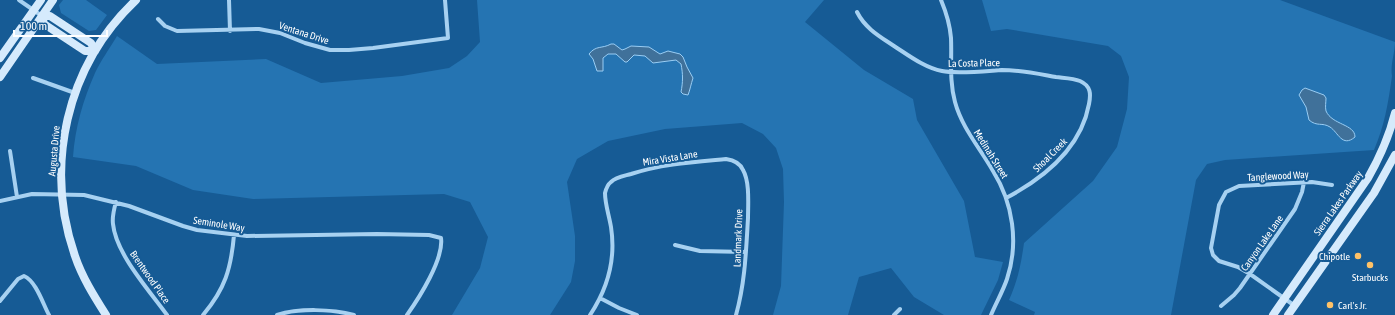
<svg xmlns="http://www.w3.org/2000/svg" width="1395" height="315" viewBox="0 0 1395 315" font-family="'Asap Condensed',sans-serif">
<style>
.green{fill:#2574b2}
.water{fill:#40719a;stroke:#99cdf4}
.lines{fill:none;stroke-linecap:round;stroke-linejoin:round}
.street{stroke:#a7d1f1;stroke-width:4}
.secondary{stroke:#d5eafc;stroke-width:8}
.poi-dot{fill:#ffc267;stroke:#165b95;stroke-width:1.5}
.labels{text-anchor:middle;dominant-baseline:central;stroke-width:4;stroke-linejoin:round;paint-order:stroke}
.street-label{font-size:10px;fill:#fff;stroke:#165b95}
.poi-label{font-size:10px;fill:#fff;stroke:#165b95;text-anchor:end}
</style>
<rect width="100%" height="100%" fill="#165b95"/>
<path class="green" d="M63,0H86L107,15L96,30L89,31L61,13L59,5Z
M477,0H824L805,22L864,70L913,99L917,120L964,201L975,257L1003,262L998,280L981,315H944L914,297L891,268L859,277L848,315H773L781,286L784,202L783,169L776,148L763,134L742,123L665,129L608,141L577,159L567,182L575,236V261L571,282L550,315H452L480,268L488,237L470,202L444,194L253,199L193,190L136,166L73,157C75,128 83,100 95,73C101,60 110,48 117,36L157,64L266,59L321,83L402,76L449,68L467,56L480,42Z
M982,0H1280L1395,42C1395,53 1390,65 1392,76C1388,104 1385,124 1374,150L1225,160L1207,164L1196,180L1171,315H1034L1035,312L1009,300C1018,280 1021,264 1024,243L1093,181L1117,147L1127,109L1129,77L1121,56L1108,46L1007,29L991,31Z"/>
<path class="water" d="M611,44H614L622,50L625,49L631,46L649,47L660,54L668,51L680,54L683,57L687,67L693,78C691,84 690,90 688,95L683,94L681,92C683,82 683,74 681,64L676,60L653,63L645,56L634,55L627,62H625L616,54H608L603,58V71H597L593,59L589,54C596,45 602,49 611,44Z
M1305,88L1324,95L1326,98C1326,102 1325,107 1326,111C1332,125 1355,124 1355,137C1342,148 1338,132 1330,127C1322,122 1317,127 1309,120L1306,107L1299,95L1302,90Z"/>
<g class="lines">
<path class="street" d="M19,0L42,16
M229,0L230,31
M941,0C946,12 950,25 951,38C952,60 949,80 955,102C962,128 980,148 993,171C1013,203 1019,243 1007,279C1003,291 996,303 991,315
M857,12C865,28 879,36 894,46C908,55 925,68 942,71C957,74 986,71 1002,70C1021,70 1039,74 1056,77C1064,78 1073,78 1080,81C1091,86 1091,94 1089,104C1081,148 1044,178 1006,198
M158,19L165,26L177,31L259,29L280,33L305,43L330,50H349L373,48L448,38L445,0
M33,78L75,93
M10,151L17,197
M0,201L32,194L84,195L129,206L183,226L197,230L247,236L377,234L429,235L441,238C444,259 419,298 407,315
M116,202C114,209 112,217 113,224C116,254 149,290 167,315
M675,245L700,251L746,252
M600,298L619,308L637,315
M0,301L18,279L24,276C36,281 43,304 49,315
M1221,306L1234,295L1240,288L1295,209L1302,192L1304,182
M1295,306L1250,274L1238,267L1219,261L1213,255L1211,248L1219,205L1226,192L1239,186L1312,182L1332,185
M203,315C225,289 231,269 234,235
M277,315C299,308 332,309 354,315
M590,315C608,288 616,259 611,227C609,215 605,204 605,193C606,189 607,185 611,182C616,177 624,176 631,174C662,164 694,162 726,159C733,160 740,163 743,170C750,182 748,205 748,218C746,252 745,283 736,315
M894,315L900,309"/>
<path class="secondary" d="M42,16H50L91,43L95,51H85L44,24Z
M0,58L41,0
M0,77L53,0
M106,315C94,296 82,277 75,256C44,166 66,66 136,0
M1273,315L1368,178C1380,157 1389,137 1395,113
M1288,315L1374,193L1395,155"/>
</g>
<g class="poi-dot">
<circle cx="1358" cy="256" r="4"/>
<circle cx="1370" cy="265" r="4"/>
<circle cx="1330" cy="305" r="4"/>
</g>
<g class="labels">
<g class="street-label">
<text transform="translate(304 33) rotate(18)">Ventana Drive</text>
<text transform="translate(974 63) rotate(-1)">La Costa Place</text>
<text transform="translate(54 151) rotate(-85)">Augusta Drive</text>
<text transform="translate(991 154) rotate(58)">Medinah Street</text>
<text transform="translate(1050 155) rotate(-45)">Shoal Creek</text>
<text transform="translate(670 158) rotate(-9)">Mira Vista Lane</text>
<text transform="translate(1278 176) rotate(-3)">Tanglewood Way</text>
<text transform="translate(1338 203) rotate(-55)">Sierra Lakes Parkway</text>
<text transform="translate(219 224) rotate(9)">Seminole Way</text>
<text transform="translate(738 238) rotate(-88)">Landmark Drive</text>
<text transform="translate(1262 243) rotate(-55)">Canyon Lake Lane</text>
<text transform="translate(150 277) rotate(55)">Brentwood Place</text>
</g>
<g class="poi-label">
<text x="1350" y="256">Chipotle</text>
<text x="1370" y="277" text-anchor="middle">Starbucks</text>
<text x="1338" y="305" text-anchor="start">Carl's Jr.</text>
</g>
</g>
<path d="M14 30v6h93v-6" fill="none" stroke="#ffffff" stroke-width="2"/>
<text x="20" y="30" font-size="12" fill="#ffffff" stroke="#165b95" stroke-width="3" paint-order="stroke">100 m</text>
</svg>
